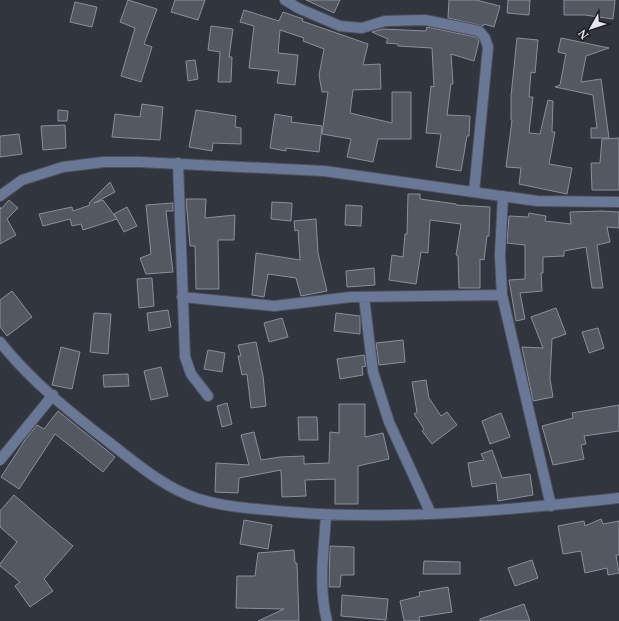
<svg xmlns="http://www.w3.org/2000/svg" width="619" height="621" viewBox="0 0 619 621" font-family="'Noto Serif',serif">
<style>
.building{fill:#535861;stroke:#8a8f9a}
.lines{fill:none;stroke-linecap:round;stroke-linejoin:round}
.minor-casing{stroke:#4e515a;stroke-width:12}
.minor{stroke:#6a7897;stroke-width:10}
</style>
<rect width="100%" height="100%" fill="#31353e"/>
<path class="building" d="M128,0L157,9L144,44L152,47L141,82L121,76L135,28L120,22Z
M175,0H205L198,20L171,12Z
M306,0H340L334,13Z
M449,0H476L500,6L494,27L484,24L483,26L448,18Z
M508,0H530L529,15L507,13Z
M564,0H615L613,19L585,15H564Z
M75,2L97,7L92,27L70,22Z
M244,10L279,21L283,12L303,19L302,21L368,44L363,65L380,64L381,89L353,90L350,113L392,123V92H411V139H378L373,162L347,157L351,139L322,134L328,92H322L319,75L324,49L303,41L304,38L280,30L278,53L298,55L295,85L277,83L279,71L249,68L254,26L240,22Z
M211,26L233,29L229,57H232L231,82H218L220,52L208,50Z
M427,27L476,37L479,41L474,61L451,54L453,84H451L447,115L470,116L469,136H467L461,171L436,167L441,134L426,133L431,86L434,87L432,48L398,46V44L386,43L388,39L372,32L383,29L426,31Z
M517,38L538,40L535,73L531,72L529,97H533L529,133L540,134L548,100L553,101L552,132H555L549,164L572,168L567,194L519,184L521,168L506,167L512,120H511V96Z
M561,38L609,48L586,56L581,82L601,79L609,138H591V128H597L593,95L555,87L560,85L566,54L558,52Z
M195,60L198,79L188,81L186,61Z
M142,104L163,107L160,140L112,137L115,114L140,117Z
M58,110L68,111L67,121H58Z
M196,110L236,116L235,127L241,128V144L213,143L212,151L189,147Z
M275,114L292,117L291,122L322,126L319,152L286,148V151L270,148Z
M65,125L66,148L43,150L41,126Z
M19,134L22,154L0,157V136Z
M619,138V190H592L591,163H600L602,139Z
M110,182L115,192L94,203L103,200L117,219L83,230L81,224L72,226L70,219L43,226L39,214L72,207L73,211L90,205L89,203Z
M408,194H420V199L456,204V205L490,207L489,236H487L484,260L480,259V288H459L458,256L456,255L461,224L430,220L428,253L421,252L416,284L389,280L392,255L403,257L405,234H407Z
M186,199H206L205,218L235,215L234,240H218L219,289H196L195,246H190Z
M9,200L18,208L7,219L16,235L0,244V207L1,209Z
M272,202L292,203L291,221L271,219Z
M173,203V211H166L173,272L146,274L140,258L151,254L146,205Z
M346,205L362,206L361,226L345,225Z
M127,207L137,226L124,232L114,214Z
M602,211L619,212V228L607,227L610,242L597,245L603,288H592L586,247L564,251V256L543,257V273H541L542,291L520,293L525,319L516,321L509,280L525,279V245L507,243L509,216L528,217L529,213L546,216L545,221L571,224L570,212Z
M316,219L318,253L327,291L301,296L296,278L268,274L264,297L252,295L256,253L300,260L298,230L295,231L294,221Z
M374,268L375,285L347,287L346,271Z
M152,278L154,306L139,308L137,279Z
M12,291L32,317L7,336L0,327V300Z
M556,308L566,334L552,339L550,379L553,397L533,401L522,347L543,348L531,317Z
M168,310L171,327L149,331L147,313Z
M94,313L111,314L108,354L90,352Z
M336,313L360,316V334L334,331Z
M282,318L288,337L269,342L264,323Z
M598,328L604,348L589,353L582,332Z
M403,340L405,362L379,365L376,343Z
M256,342L263,376L266,406L251,408L247,374L242,375L238,356H241L238,345Z
M61,347L80,352L72,389L52,385Z
M208,350L225,353L222,372L204,369Z
M364,355L366,366L362,367L363,375L340,379L337,359Z
M161,367L168,396L151,400L144,371Z
M128,374L129,386L104,387L103,375Z
M426,380L429,398L441,416L447,412L457,425L432,444L422,431L424,429L414,414L417,412L412,382Z
M227,403L232,424L222,427L217,406Z
M339,404H365V437L383,433L389,459L358,466V504H335V479L305,480L306,496L282,497L281,470L239,478L238,493L215,492L216,463L249,465L241,435L254,432L261,460L280,457L304,456V464L329,463L330,432L339,433Z
M619,405V431L584,436L586,444L581,445L584,459L553,465L542,426L573,418L572,413Z
M58,411L115,457L103,472L55,434L19,489L1,477L25,440L37,425L44,429Z
M501,413L510,437L490,444L482,421Z
M298,417H317L318,440H299Z
M492,450L502,478L530,474L533,495L498,501L496,483L472,487L468,463L484,460L481,454Z
M14,495L73,546L44,579L53,591L30,607L15,586L20,582L0,566V564L17,542L0,527V511Z
M601,519L603,524L619,521V555H616L619,573L608,575L607,568L585,573L581,551L563,554L558,526L584,521L585,526Z
M244,520L272,525L268,549L240,544Z
M330,546L354,547V575H341L340,587H329Z
M294,550L295,563H297L299,621H258L284,609L236,608L237,576H255L258,553Z
M532,560L538,578L515,586L508,568Z
M424,561L460,562V574H423Z
M448,587L452,612L419,617L420,621H404L400,601L420,596L419,592Z
M342,595L388,599L386,620L341,616Z
M524,604L530,621H480V619Z"/>
<g class="lines">
<g class="minor-casing">
<path id="minor" d="M285,0L298,8L340,26L362,28L385,21L425,20L479,31L485,38L488,47L474,192
M178,163L185,357L191,374L208,396
M0,196L22,180L63,167L104,162H139L324,171L537,201L619,202
M503,196L500,255L502,295L551,506
M182,297L274,306L351,297L502,295
M364,297L373,372L389,422L431,514
M0,342C31,381 71,413 110,443C137,464 166,489 199,499C228,508 259,509 290,512C400,521 510,510 619,498
M0,460L53,395
M326,515C324,549 318,587 327,621"/>
</g>
<use href="#minor" class="minor"/>
</g>
<g transform="translate(591 28) rotate(231)" stroke="#1b1d21" stroke-width="3" paint-order="stroke">
<path d="M0-3L7 15L0 10L-7 15Z" fill="#e4e6ec"/>
<text y="-6" font-size="11" font-weight="bold" text-anchor="middle" fill="#e4e6ec">N</text>
</g>
</svg>
